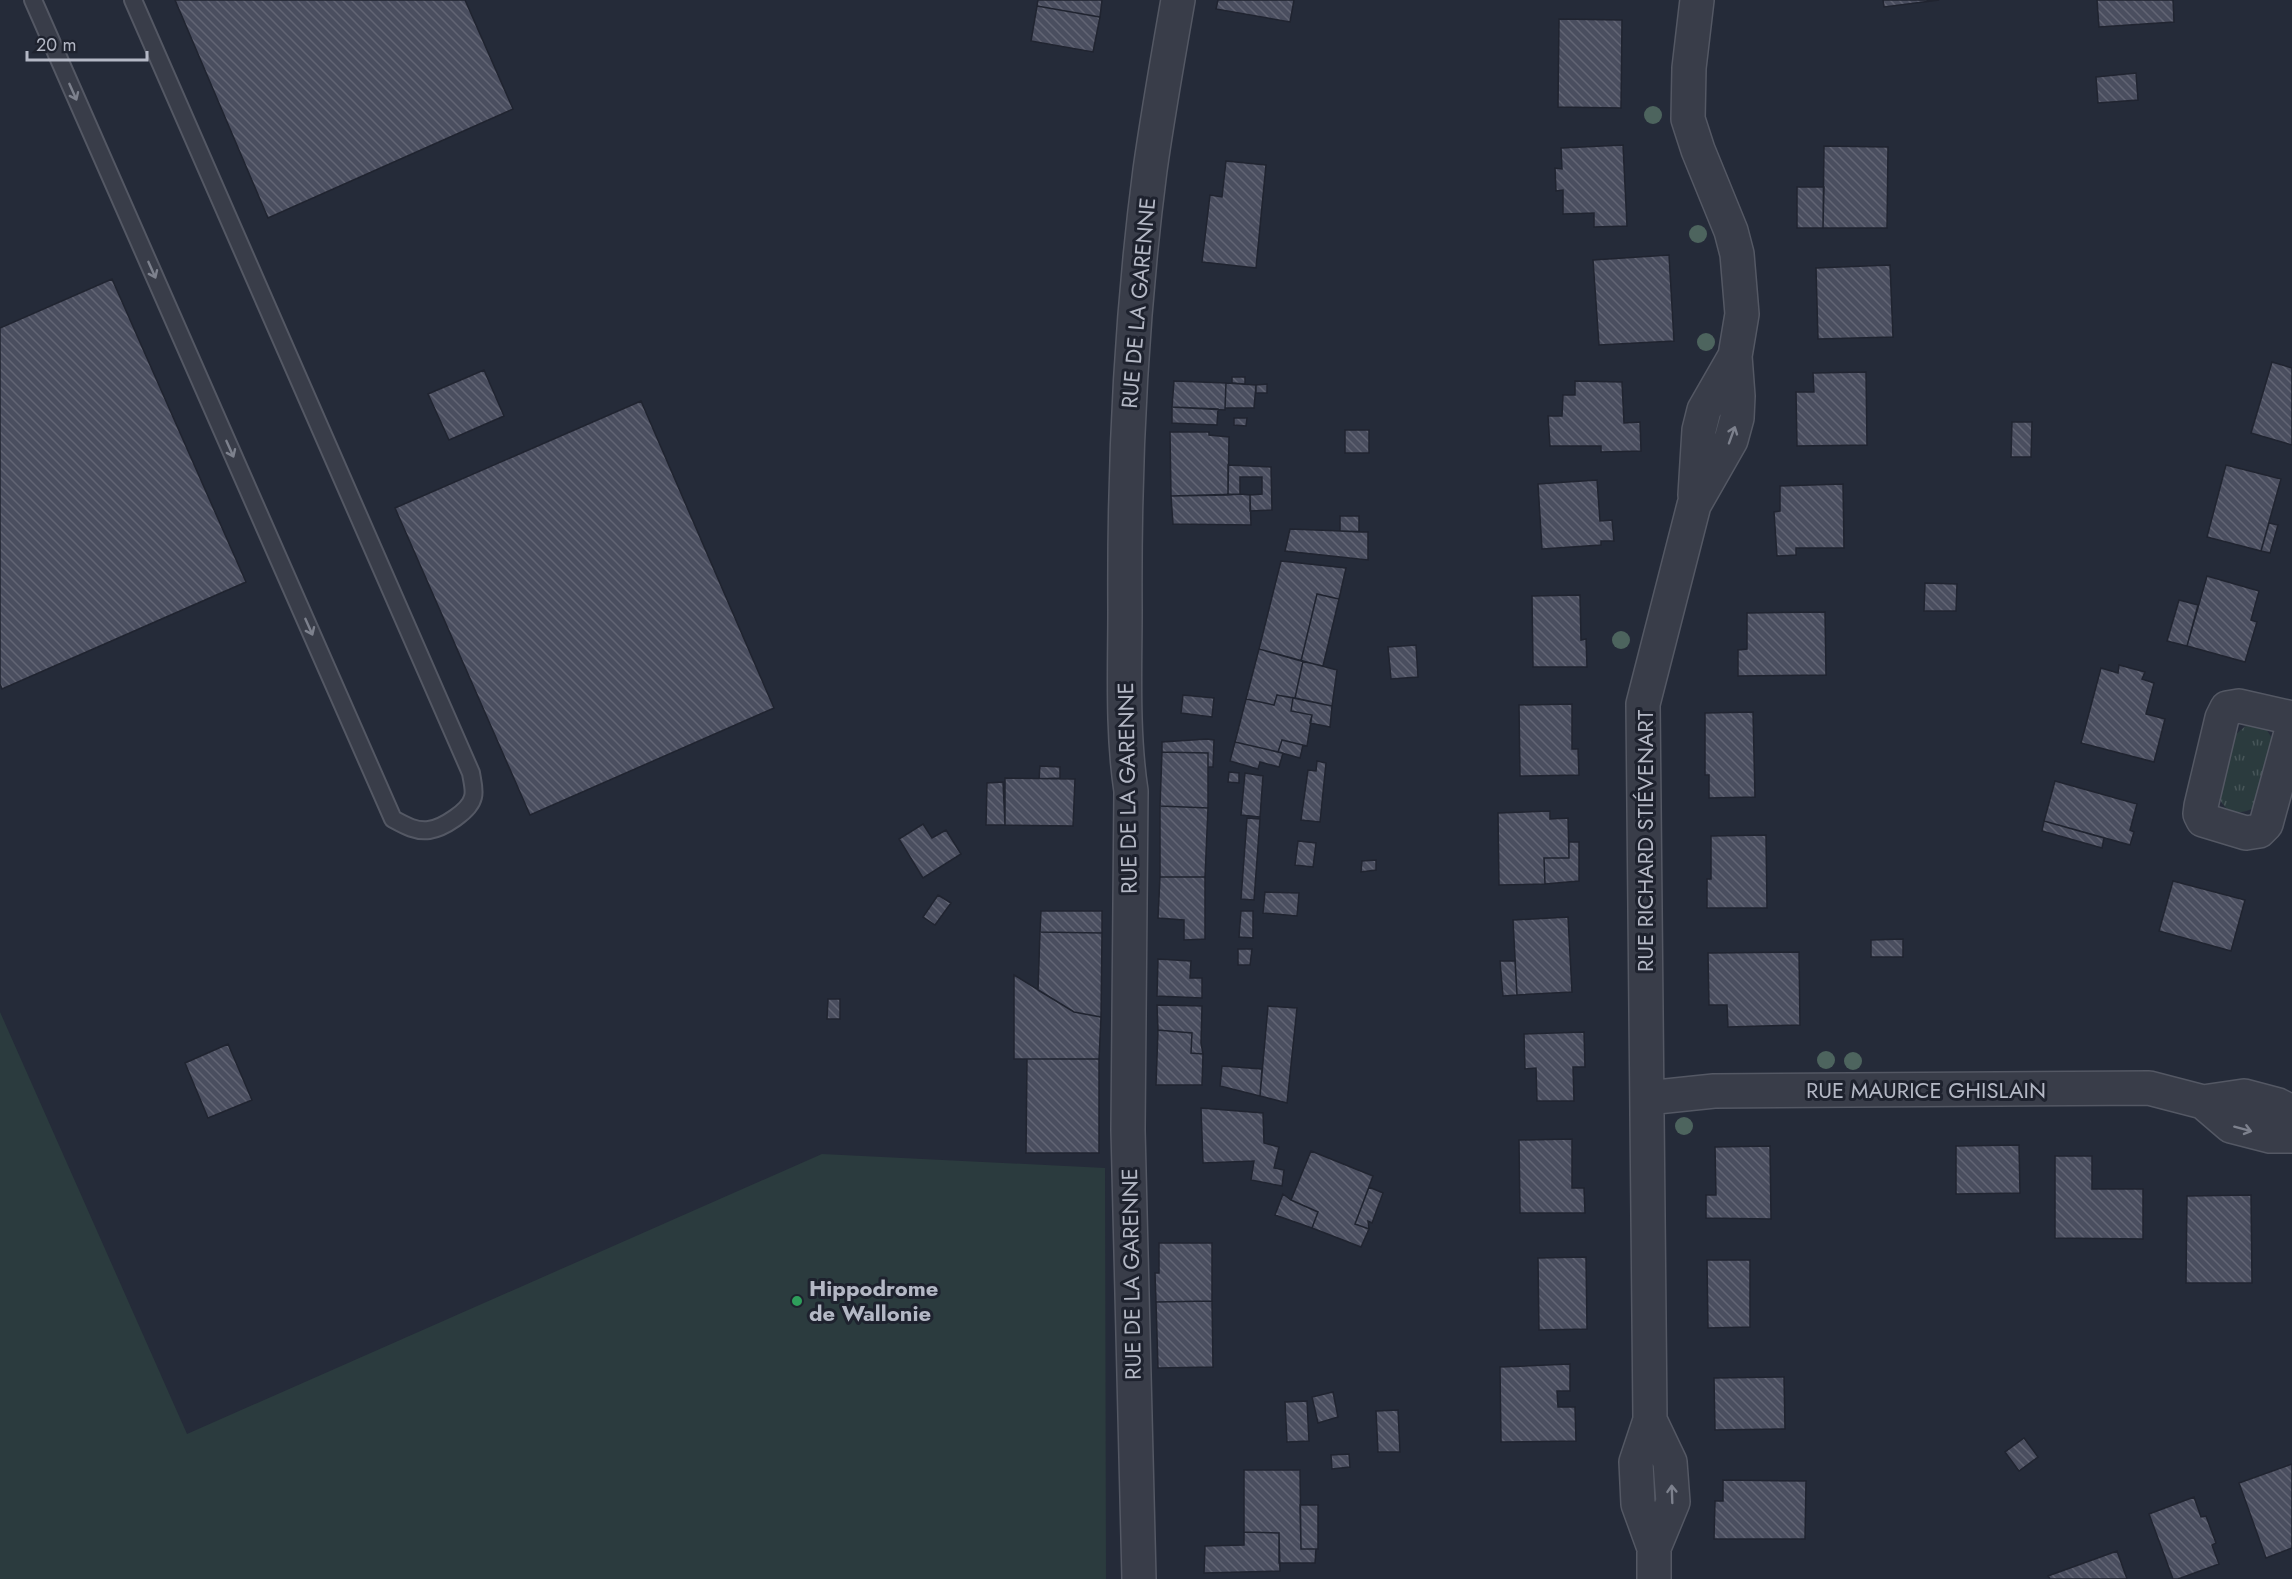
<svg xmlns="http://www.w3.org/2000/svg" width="2292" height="1579" viewBox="0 0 2292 1579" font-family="Jost,sans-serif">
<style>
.grass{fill:url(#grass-tufts)}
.pitch{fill:#2b3b3e}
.building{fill:url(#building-back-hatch);stroke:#202430;stroke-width:1.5}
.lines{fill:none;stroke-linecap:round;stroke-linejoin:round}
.lane-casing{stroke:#545864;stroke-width:20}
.street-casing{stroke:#545864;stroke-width:36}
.lane{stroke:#393d49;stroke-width:16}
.street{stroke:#393d49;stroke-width:33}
.tree{fill:#4d645e}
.oneway{stroke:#7d818d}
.leisure-dot{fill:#2e9e5b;stroke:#1e222e;stroke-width:2}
.labels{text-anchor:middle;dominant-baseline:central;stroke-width:6;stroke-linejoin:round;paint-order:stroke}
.street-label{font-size:22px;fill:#b4b8c5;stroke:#1e222e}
.poi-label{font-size:22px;font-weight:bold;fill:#b4b8c5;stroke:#1e222e;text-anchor:start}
</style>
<defs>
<pattern id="grass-tufts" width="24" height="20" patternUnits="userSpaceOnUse" patternTransform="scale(1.5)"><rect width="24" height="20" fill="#2b3b3e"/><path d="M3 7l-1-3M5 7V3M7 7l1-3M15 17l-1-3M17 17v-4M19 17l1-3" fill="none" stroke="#475558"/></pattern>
<pattern id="building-back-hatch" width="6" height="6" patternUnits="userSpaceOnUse" patternTransform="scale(1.5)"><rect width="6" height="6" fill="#4a4e5f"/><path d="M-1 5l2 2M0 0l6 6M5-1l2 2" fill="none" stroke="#626574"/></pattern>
</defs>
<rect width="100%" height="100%" fill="#252b39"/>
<path class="grass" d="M2248,724L2265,727L2273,740L2254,808C2239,815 2226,815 2219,797L2235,735Z"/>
<path class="pitch" d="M0,1012L187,1434L822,1154L1105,1168L1106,1579H0Z"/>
<path class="building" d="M175,0H465L513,109L268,218Z
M1038,0H1102L1100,17L1037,6Z
M1218,0H1294L1290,22L1216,9Z
M1883,0H1939L1884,7Z
M2097,0H2173L2174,22L2099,27Z
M1037,6L1100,17L1093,52L1031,41Z
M1559,19L1622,20L1621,108L1558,107Z
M2136,73L2138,100L2098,103L2096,77Z
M1623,145L1627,226L1594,227V213L1563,214V190L1556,191L1555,168L1562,169L1561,148Z
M1824,146L1888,147L1887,228H1823Z
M1226,161L1266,165L1256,268L1202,262L1210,195L1222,197Z
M1797,187H1824L1823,228H1797Z
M1669,255L1674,341L1599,345L1593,260Z
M1890,265L1893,337L1818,339L1816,268Z
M112,279L246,582L2,689L0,684V328Z
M2272,362L2292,368V445L2251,433Z
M484,370L504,416L449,440L428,394Z
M1866,372L1867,445L1797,446L1796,392H1814L1813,373Z
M1232,377H1245V384L1232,383Z
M1174,381L1226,383L1225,410L1172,407Z
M1575,381L1622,382L1624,423L1640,422L1641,451L1601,452V446H1550L1548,416H1562L1563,395H1575Z
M1226,383L1256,385L1254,408H1225Z
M1267,384V393H1256V385Z
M641,401L774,708L530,815L395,508Z
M1172,407L1218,409L1217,425L1172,423Z
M1234,418H1247L1246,426L1234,425Z
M2012,422H2032L2031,457H2011Z
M1345,430H1369V453H1345Z
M1170,432H1209V435L1229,437L1228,495L1171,496Z
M1228,465L1271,467L1272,510L1250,511V495L1262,494V477H1240V494L1228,495Z
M2226,465L2281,479L2261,551L2207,537Z
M1597,480L1600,521L1612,520L1614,541H1601V545L1542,549L1538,484Z
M1843,484L1844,548H1796V555L1777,556L1774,512L1780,511V486Z
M1240,494L1250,495L1251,525L1173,524L1171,496Z
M1340,516H1359V532L1340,531Z
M2269,523L2278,525L2270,553L2261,551Z
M1290,529L1368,532V560L1285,551Z
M1281,561L1346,568L1339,599L1317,594L1301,661L1259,649Z
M2207,576L2259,591L2251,620L2257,622L2245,662L2187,646Z
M1925,583L1957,584L1956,611H1924Z
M1317,594L1339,599L1323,666L1301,661Z
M1580,595L1581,640L1586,639L1587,667H1533L1532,596Z
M2179,600L2198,605L2187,646L2167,641Z
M1825,612L1826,675L1738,676V650L1747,649V613Z
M1416,645L1418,677L1391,679L1388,647Z
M1259,649L1303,661L1295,698L1277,695L1274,705L1246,699Z
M1303,661L1337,670L1332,706L1295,698Z
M2119,665L2145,672L2142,679L2154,683L2146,714L2165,719L2154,762L2081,743L2101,668L2118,673Z
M1183,695L1214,698L1212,717L1181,713Z
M1277,695L1293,698L1291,711L1312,715L1307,746L1282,740L1278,752L1235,742L1246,699L1274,705Z
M1293,698L1332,706L1330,727L1310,723L1312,715L1291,711Z
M1572,704V749H1578L1579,775L1520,776L1519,705Z
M1753,712L1755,797L1709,798V775H1705V713Z
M1207,739L1214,740L1213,767H1208V753L1162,752V742Z
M1282,740L1303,745L1300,758L1278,752Z
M1235,742L1283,753L1279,767L1260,762L1258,769L1230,761Z
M1162,752L1208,753V808L1160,806Z
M1317,761L1326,763L1320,822L1301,820L1308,770L1316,771Z
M1040,766L1060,767V778L1039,779Z
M1229,772L1239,773V783L1228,782Z
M1245,773L1263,776L1260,817L1241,815Z
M1005,778L1075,779L1073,826L1005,825Z
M2055,781L2137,804L2130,830L2134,832L2130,845L2044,821Z
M1003,782L1005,825H986L987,783Z
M1160,806L1208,808L1205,877H1160Z
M1550,811V819L1568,818L1569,858H1544L1545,884L1499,885L1498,813Z
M1247,818L1260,819L1254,900L1241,899Z
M2044,821L2104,838L2102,848L2042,831Z
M923,824L932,838L946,830L961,854L923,878L899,839Z
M1766,835L1767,908H1707V879H1711V836Z
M1298,841L1316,843L1313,867L1295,865Z
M1569,842H1579V881L1545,884L1544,858H1569Z
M1376,860V870L1361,872L1362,861Z
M1160,877H1205V939L1184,940V920L1158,918Z
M2173,881L2245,900L2231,951L2159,931Z
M1265,892L1299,893L1297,916L1263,913Z
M938,895L951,903L935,925L923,917Z
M1041,911H1102V933L1040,932Z
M1241,911H1253V938L1239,937Z
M1568,917L1572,992L1517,995L1513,920Z
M1040,932L1102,933L1101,1017L1074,1012L1038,990Z
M1903,939V957H1871V940Z
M1238,949H1252L1250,965H1238Z
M1799,952L1800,1025L1728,1027L1727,1005H1709L1708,953Z
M1158,959L1191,961L1190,978H1202V998L1157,996Z
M1500,961H1515L1517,995L1503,996Z
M1014,975L1074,1012L1101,1017L1099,1059H1014Z
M828,999H840V1019H827Z
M1157,1005L1202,1006L1201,1043L1203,1054L1191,1053L1192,1033L1158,1030Z
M1268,1006L1297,1008L1287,1103L1260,1096Z
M1158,1030L1192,1033L1191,1053L1203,1054L1202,1085H1156Z
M1584,1032L1585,1067H1573L1574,1101H1537L1536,1068L1525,1069L1524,1034Z
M228,1044L252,1100L208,1118L185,1063Z
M1027,1059H1099V1153H1026Z
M1222,1066L1262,1069L1260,1096L1220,1086Z
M1201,1108L1263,1113L1264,1143L1279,1147L1274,1168L1284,1170L1282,1186L1251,1180L1254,1161L1203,1163Z
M1572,1139V1188H1584L1585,1213H1520L1519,1140Z
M2019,1145L2020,1193L1956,1194V1146Z
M1770,1146L1771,1219L1706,1218V1195H1716L1715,1147Z
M1311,1151L1373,1176L1355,1224L1369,1229L1361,1247L1312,1228L1318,1212L1291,1200Z
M2055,1156H2092V1189H2143V1239L2055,1238Z
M1369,1187L1383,1193L1372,1223L1368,1221L1369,1229L1355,1224Z
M1283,1194L1291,1200L1318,1212L1312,1228L1275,1215Z
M2251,1195L2252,1283H2186L2187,1196Z
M1159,1243H1212V1301L1156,1302L1155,1273H1159Z
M1586,1257L1587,1329L1539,1330L1538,1258Z
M1707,1260H1750V1327L1708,1328Z
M1212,1301L1213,1367L1158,1368L1156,1302Z
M1570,1364V1391H1557L1558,1407H1575L1576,1441L1501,1442L1500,1367Z
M1784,1377L1785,1429L1715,1430L1714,1378Z
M1333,1392L1338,1417L1318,1423L1312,1397Z
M1307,1401L1309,1441L1287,1442L1285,1402Z
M1398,1410L1400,1452H1378L1376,1411Z
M2024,1438L2038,1457L2019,1471L2005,1452Z
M1349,1454L1350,1467L1332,1469L1331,1455Z
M2292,1464V1548L2266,1558L2239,1483Z
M1244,1470H1300L1301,1549H1316L1315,1563H1279V1533L1244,1532Z
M1723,1480L1806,1481L1805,1539H1714L1715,1501H1723Z
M2194,1497L2201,1517L2206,1516L2216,1543L2212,1545L2219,1564L2178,1579H2173L2149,1514Z
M1300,1505H1318V1549H1301Z
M1244,1532L1279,1533L1280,1571L1204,1573L1205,1546L1244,1545Z
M2117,1551L2127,1579H2050L2048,1576Z"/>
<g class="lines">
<g class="lane-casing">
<path id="lane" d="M33,0L393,819C404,825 416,832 429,830C443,828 470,811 473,797C475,790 472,780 471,773L133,0"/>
</g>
<g class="street-casing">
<path id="street" d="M1695,495L1699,430L1704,410L1735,356
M2292,718L2239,706L2227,708L2222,718L2201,806L2200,814L2203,820L2246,833L2259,831L2266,824L2292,729
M1647,1098L1714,1091L2149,1088L2203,1102L2244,1096L2278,1105L2292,1112
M2203,1102L2231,1126L2270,1136H2292
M1650,1420L1670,1462L1673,1502L1654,1548
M1139,1579L1128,1130L1131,791C1122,731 1125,670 1125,609C1124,463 1131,316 1150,170C1158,113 1168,57 1178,0
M1654,1579V1548L1638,1504L1636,1462L1650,1420L1643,704L1694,505L1731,440L1737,418L1738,396L1735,356L1742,314L1737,254L1731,231L1698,150L1688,119L1689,68L1697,0"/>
</g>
<use href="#lane" class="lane"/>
<use href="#street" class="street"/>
</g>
<g class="tree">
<circle cx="1653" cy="115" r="9"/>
<circle cx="1698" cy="234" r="9"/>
<circle cx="1706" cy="342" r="9"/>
<circle cx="1621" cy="640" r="9"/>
<circle cx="1826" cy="1060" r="9"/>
<circle cx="1853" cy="1061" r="9"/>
<circle cx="1684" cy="1126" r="9"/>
</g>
<defs><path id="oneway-shaft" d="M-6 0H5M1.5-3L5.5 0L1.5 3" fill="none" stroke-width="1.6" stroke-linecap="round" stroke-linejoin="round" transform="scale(1.5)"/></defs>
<g class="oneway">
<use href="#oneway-shaft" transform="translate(73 92) rotate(66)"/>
<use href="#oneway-shaft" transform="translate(152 270) rotate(66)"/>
<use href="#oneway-shaft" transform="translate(1732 435) rotate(-70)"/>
<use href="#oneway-shaft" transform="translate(230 449) rotate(66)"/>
<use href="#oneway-shaft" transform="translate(309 627) rotate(66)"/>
<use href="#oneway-shaft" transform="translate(2243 1129) rotate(15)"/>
<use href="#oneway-shaft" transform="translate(1672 1494) rotate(-92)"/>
</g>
<circle class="leisure-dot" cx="797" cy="1301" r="6"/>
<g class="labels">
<g class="street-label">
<text transform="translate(1138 303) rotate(-85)">RUE DE LA GARENNE</text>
<text transform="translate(1127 788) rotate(-91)">RUE DE LA GARENNE</text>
<text transform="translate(1645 841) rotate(-90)">RUE RICHARD STIÉVENART</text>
<text x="1926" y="1090">RUE MAURICE GHISLAIN</text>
<text transform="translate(1131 1274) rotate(-91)">RUE DE LA GARENNE</text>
</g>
<g class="poi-label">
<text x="809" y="1288">Hippodrome<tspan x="809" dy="25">de Wallonie</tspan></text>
</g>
</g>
<path d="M27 51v9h120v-9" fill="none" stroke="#b4b8c5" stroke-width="3"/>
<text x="36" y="51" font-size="18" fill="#b4b8c5" stroke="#1e222e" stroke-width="4.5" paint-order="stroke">20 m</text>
</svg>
